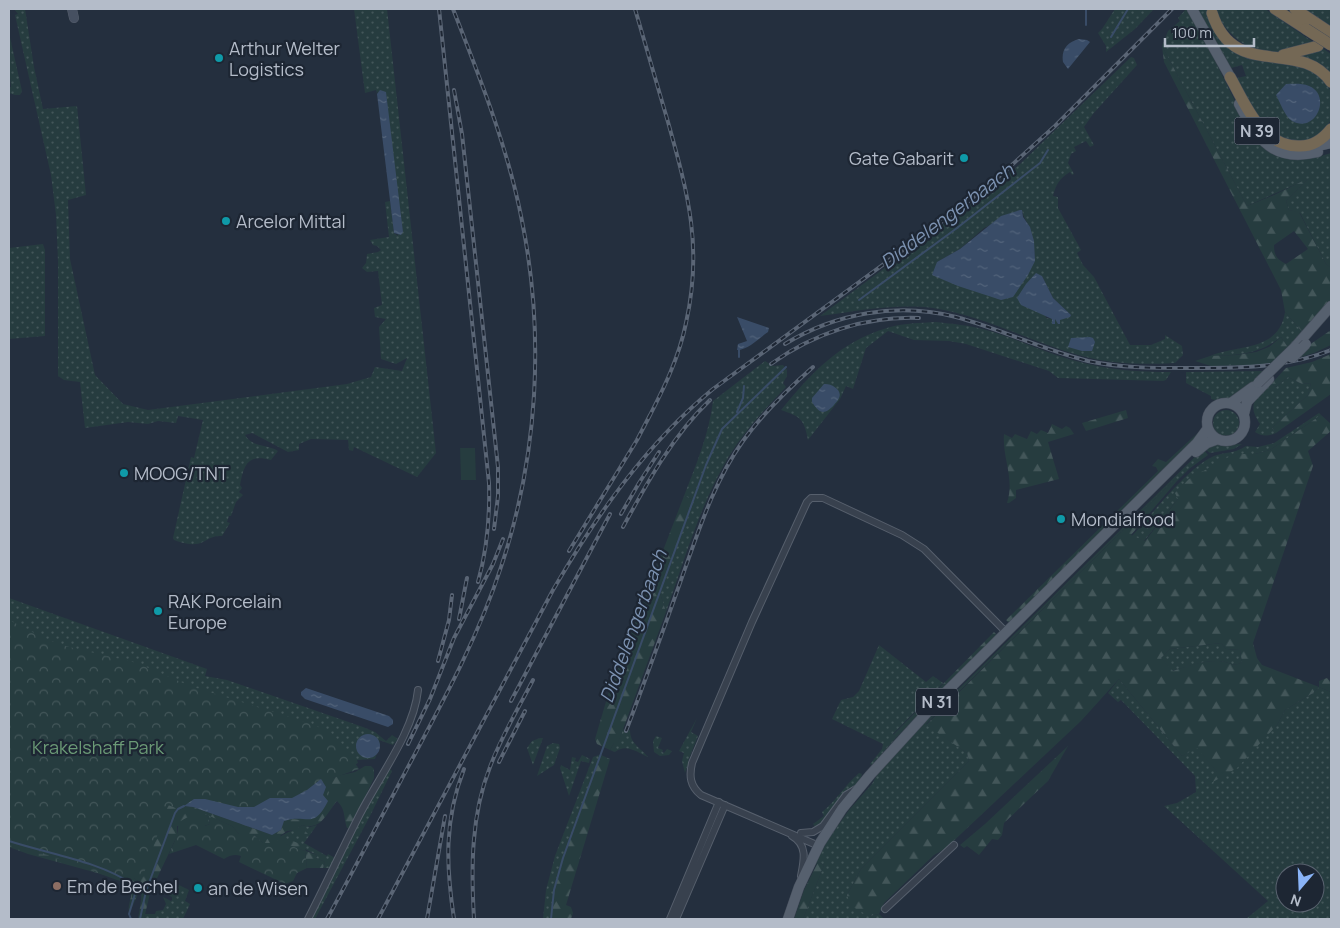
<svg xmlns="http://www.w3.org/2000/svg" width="1340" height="928" viewBox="0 0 1340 928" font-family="Manrope,sans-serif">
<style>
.grass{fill:url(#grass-dots);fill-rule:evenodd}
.forest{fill:url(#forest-firs);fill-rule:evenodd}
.wetland{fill:url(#wetland-marsh)}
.park{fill:url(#park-crowns)}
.pitch{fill:#263c3f}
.water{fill:url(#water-ripples)}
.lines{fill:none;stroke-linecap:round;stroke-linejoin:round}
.stream{stroke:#394c67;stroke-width:2}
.minor-casing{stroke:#565f6c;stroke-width:8}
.secondary-casing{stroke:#565f6c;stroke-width:10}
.primary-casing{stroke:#414a57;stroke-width:11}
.motorway-casing{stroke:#434c59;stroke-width:12}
.minor{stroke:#38414e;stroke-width:6}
.secondary{stroke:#465061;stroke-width:9}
.primary{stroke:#56606e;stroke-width:10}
.motorway{stroke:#746855;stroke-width:11}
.rail-casing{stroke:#5a6575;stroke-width:4}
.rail{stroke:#1d2633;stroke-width:2;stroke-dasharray:5.5;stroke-linecap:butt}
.primary-bridge-casing{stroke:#414a57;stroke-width:11;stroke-linecap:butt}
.motorway-bridge-casing{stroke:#434c59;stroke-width:12;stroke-linecap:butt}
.primary-bridge{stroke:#56606e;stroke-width:10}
.motorway-bridge{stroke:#746855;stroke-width:11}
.culture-dot{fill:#0f9aa8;stroke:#1d2633;stroke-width:2}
.education-dot{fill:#8d6e63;stroke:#1d2633;stroke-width:2}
.labels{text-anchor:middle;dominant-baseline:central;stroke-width:4.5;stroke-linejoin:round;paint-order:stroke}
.shield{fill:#1d2633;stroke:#878f9c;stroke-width:1}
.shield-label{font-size:16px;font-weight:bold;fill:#b4bcc9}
.poi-label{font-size:18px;fill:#b4bcc9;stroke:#1d2633;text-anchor:start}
.park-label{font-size:18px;fill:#6b9a76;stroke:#1d2633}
.water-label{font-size:19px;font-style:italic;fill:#7c92b1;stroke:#1d2633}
</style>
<defs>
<pattern id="grass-dots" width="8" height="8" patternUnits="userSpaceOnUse" patternTransform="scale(1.25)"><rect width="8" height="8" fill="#263c3f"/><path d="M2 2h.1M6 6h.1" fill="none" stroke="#435659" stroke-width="1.8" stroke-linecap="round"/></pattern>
<pattern id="forest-firs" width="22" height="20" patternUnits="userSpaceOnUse" patternTransform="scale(1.25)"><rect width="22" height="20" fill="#263c3f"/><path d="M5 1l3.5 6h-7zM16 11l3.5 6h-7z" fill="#435659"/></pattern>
<pattern id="wetland-marsh" width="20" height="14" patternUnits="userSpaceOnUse" patternTransform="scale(1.25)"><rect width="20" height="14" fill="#263c3f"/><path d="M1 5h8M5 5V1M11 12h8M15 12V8" fill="none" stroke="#435659"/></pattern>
<pattern id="park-crowns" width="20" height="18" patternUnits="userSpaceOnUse" patternTransform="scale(1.25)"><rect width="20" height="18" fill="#263c3f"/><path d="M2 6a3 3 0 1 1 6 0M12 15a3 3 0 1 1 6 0" fill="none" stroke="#435659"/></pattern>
<pattern id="water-ripples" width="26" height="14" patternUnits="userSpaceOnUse" patternTransform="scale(1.25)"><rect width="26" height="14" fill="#394c67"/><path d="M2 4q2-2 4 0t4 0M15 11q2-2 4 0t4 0" fill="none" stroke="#53647b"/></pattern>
</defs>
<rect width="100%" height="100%" fill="#242f3e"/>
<path class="grass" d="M14,9H25L34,67L43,109L77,106L86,195L68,200L70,259L95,375L123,404L148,410L347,384L371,377L375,367L402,371L407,358L396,364L381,359L379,327L386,319L375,317L374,308L382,305L378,271L367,272L362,268L366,263L367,254L378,252L381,250L377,246L373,245L370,240L389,237L385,202L390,201L394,233L398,236L378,91L377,94L376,90L365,93L354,9H387L436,453L417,477L354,447L353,451L349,450L348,440L311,439L299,444V450L288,452L252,433L245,435C253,448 267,444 278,451L271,460C248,454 244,464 240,485L242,488L239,492L243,495L236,502L231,516H229L227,522L230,523L222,536C209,535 205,544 195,544C188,545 180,542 174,540L173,538L191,457L194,458L203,420L178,416L176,423L158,421L148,424L128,422L85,428L80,382L64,380L58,376V261L56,215L51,175L15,15L18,14Z
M1115,9H1154L1135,29L1106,52V46L1098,33L1102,29Z
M1186,9L1204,39L1248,127L1321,156L1331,153V268L1326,264L1300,213L1289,210L1286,201L1308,179L1247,206L1162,46L1168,31L1180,21L1178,18Z
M1198,9H1207L1210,19L1221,38L1316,72L1326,82L1331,92V119L1328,125L1314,138L1300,142L1287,141L1264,125L1251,106L1237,78L1246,76L1242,65L1231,68L1211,36Z
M1214,9H1265L1316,44C1305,47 1293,51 1281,52C1251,56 1226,35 1214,9Z
M1305,9H1331V26Z
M9,33L22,91L20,95H15L9,93V87H11L9,68Z
M1322,48L1331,54V76L1298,55Z
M1131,57L1134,58L1137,65L1093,114L1084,127L1094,145L1090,147L1086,141L1074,147L1076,151L1071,154L1068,163L1074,174L1072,175L1070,172C1059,179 1056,184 1053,196L1058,197V208L1081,250L1077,253L1083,265L1094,277L1130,345H1151L1165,339V335L1182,346L1183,355L1175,363C1142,365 1110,364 1078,355C1030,341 983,316 933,308C895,303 858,311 820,316L991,189L1019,165ZM1020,210H1022C1023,218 1028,222 1030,229C1034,240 1034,250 1035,261L937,262L960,249L984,228ZM1042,276L1053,298L1071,315L1059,320L1058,324L1056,319L1046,318Z
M43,244L45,250V336L9,339V248Z
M1285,312L1304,334L1289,349L1281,337C1258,355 1238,355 1210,356C1238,344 1279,352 1285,312Z
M936,322C953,324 969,325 986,330C1016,338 1045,353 1076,361C1108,370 1139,372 1171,372L1166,380L1163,381L1058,378L1049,371L966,344L949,341L914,340L888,331L866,348L853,389L846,386L840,399L808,440C804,419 801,417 781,410C811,373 840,342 887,328C903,323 920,323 936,322Z
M765,361L773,366L783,365L787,370V376L783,383L786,387C763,411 740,436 724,465C699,509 683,564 666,612L660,593L694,500L684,496C696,465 709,434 713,401Z
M1265,371L1243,406C1238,404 1233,401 1227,400C1221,400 1217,401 1211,399V396L1186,383V372Z
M1288,377L1302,384L1311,383L1308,395L1272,428L1276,433C1269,436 1262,437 1255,432L1260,424C1246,403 1256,399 1271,384L1276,387Z
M1213 423a13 13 0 1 1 26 0a13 13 0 1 1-26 0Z
M1319,413L1321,415L1270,450L1255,454H1234L1178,499L1144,541L1132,536C1152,514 1185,471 1210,458C1222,451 1233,455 1246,446L1258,447L1274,443Z
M1216,443L1226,445L1242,444L1234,449L1210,453L1205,449Z
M1203,449L1208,455L1189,469L1177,481L1174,480L926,724L967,753L969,761L861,869L847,895L869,916L879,914L883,918L803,919L824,865L818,862L812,870L827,841L849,810L872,784L879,771L925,722Z
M9,598L207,669L205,676L227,680L363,727L375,732L386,741L392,735L398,739L393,745L379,740L380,744L375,759L357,760L358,763L347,769L9,667Z
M1221,643L1226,649L1240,650L1242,662C1233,668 1228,661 1219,661C1204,660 1186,667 1172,671L1161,658L1170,649Z
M879,645L926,682L933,676L943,683L893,734L896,738L872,765L870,764L882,749L883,744L832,719L841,700L853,697L859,691Z
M1119,679L1182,756L1197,747L1218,773L1204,782L1206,786L1277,725L1285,710L1313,693L1319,687L1331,692V919H1246L1268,901L1164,806L1177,803L1196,792L1195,776L1121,700L1118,702L1108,693ZM1285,873H1315V903H1285Z
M697,718L691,732L698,736L688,761L689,762L685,773L682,761L684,753L679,751Z
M623,729L626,731L630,730C630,744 640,747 648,757C637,752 626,743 615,752L610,750L614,743L618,742Z
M656,736L662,738L658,748L663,750L662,752L664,753L667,749L672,751L669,755L660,756L654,752L653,741Z
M540,738H543L533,765L527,748L532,741Z
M553,743L559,744L560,748L554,765L537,776L547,746Z
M582,755L590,759L589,763L581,761L569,796L560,768L561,765L570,770L572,757L576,758L575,761L578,762Z
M599,755H601L563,858L554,890L551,919H543L546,890L555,856L593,757Z
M390,769L392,771L370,816L315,919H311C337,870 360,819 386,770Z
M859,773L862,774C861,782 853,786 847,791C835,802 829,819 816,828L813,824L824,816L822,812C836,801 845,785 859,773Z
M302,825L310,827L317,825L304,843L327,856L328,854L335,858L330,868H323L325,862L316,858L317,855L280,837C287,831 295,831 302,825Z
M177,884L189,890L185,901L190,904L183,919H144L145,914H155L156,911L163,910L166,904L163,897L171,901L172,900V897L168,895L173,885L176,887Z"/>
<path class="forest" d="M1162,46L1247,206L1274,195L1309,178L1286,201L1289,210L1299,212L1326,264L1331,268V301L1304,334L1285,312L1281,290L1164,62ZM1294,231L1308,249L1286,264C1277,259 1274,256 1274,245Z
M1331,330V345L1314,353L1297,358L1312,343Z
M1281,337L1289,349L1274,363L1253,365L1211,366L1195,361L1210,356L1236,355L1256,352L1269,347Z
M1331,354V394L1276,433L1272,428L1308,395L1311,383L1302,384L1288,377L1276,387L1271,384L1286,368L1312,362Z
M1126,410L1128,418L1086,431L1082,423Z
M1321,415L1331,424V431L1308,451L1313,466L1253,643L1257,658L1262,665L1319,687V681L1327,678L1331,682V692L1319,687L1313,693L1285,710L1277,725L1237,768L1206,786L1204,782L1217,772L1197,748L1182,756L1119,679L1081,721L945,849L934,855L884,903L879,914L869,916L851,906L847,895L861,869L969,761L967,753L926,725L1175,479L1177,481L1131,535L1145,541L1178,499L1175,493L1189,479L1234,454H1255L1270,450ZM1221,643L1226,649L1240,650L1242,662C1233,668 1228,661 1219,661C1204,660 1187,666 1173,671L1161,658L1170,649Z
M1052,424L1062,429L1066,426L1070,428L1074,434L1048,442L1059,479L1016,490V498L1009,503H1007C1015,478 1002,458 1004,434L1012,438L1015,434L1027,439L1031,431L1037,434L1041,430L1048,433Z
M1203,428L1199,434L1010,624L1006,620L1158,471L1156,467L1152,466L1158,459L1166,462Z
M684,496L694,500L660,593L666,612L618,743H614L610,750L597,744L595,739L610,688Z
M994,632L997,635L896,738L893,735Z
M1068,746L1048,781L1004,823L1002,835L998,840L992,839L979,855L967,846L964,848L960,845L985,824Z
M601,755L610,759L566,905L571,907L573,913L571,919H551L554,890L563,858Z
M365,766H371L374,769V778L350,828H347C343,816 346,810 337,801C326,814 321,831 302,825L298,828H302L308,834L304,837L296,834V830L287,831L280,836L303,845L306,851L317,855L316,858L325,862L323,868H307L305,851L270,839V843H263L253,834H239L232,826L206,815L209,819L210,824L204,826H177V836L150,893L144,919H138C140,905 146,888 134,878L91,769L333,778L337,776L355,772ZM185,806L323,811C306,828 301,813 286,820C281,823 276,830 272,835L193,807Z
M818,862L824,865L803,919H794L804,890Z"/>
<path class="wetland" d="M9,832L137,884L138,894L129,914C127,904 133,896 132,886L112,877L28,854L9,847Z"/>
<path class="park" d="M9,620L48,640L69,647L137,663L190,686L312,724L331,733L344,746L359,769L333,778L323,780V782C325,785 328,788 329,792C332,803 319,820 307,821C298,821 295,817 284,821L281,830L272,835L193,807L184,806L178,809L168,805L144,873L134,878L140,883L142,889L9,841Z
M205,814L232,826L239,834H253L263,843H270V838L305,851L307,868L297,873L293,881L285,884L239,862L241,856C235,854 230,855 224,859L196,845L169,854C171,849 174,843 176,838C181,824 173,824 190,816L199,819L205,826L210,824L209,819Z"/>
<path class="pitch" d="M460,448H475L476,480H461Z"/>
<path class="water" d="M1079,39L1087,40L1090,42L1068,69L1063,62C1061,50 1067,42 1079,39Z
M1286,84C1293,84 1302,83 1309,86C1332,95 1316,134 1292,121C1285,117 1280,102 1276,95Z
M380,90L386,92L403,232L401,235L394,233L377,94Z
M1020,210H1022L1023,217L1030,227L1034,241L1035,261L1028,275L1013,297L1001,300L958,286L932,275L937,262L960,249L1001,216Z
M1036,273L1042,276L1053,298L1071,315L1070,317L1060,320V324H1058L1055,319V324H1052V319L1021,305L1017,298L1026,284Z
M737,317L769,328L768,332C759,338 748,350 737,350L738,344L747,341Z
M1090,337L1093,338L1095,342L1092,351H1082L1068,347L1071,338Z
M824,384C831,383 843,390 839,398C838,401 835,403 834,405C824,416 819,413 812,402V398Z
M306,688L389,716L393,720V724L388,727L385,726L305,699L301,695V692Z
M356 746a12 12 0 1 1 24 0a12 12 0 1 1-24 0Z
M321,779L326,787L323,795L328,801C313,831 307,813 284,821L281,830L272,835L193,807L184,806L194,799H205L238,807H254L270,798H292L307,790Z"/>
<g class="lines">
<path class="stream" d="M1086,25V9
M1111,37L1128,9
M859,300L957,228L1040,163L1048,150
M739,357V349
M737,412L743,398L744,386
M9,841C49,854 99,861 134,885L135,894L129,914L131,919
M140,919L146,891L175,813L178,809L184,806
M551,919L554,890L563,858L706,465L722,429L786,367"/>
<g class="minor-casing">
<path id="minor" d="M801,833L813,832L823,826L846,795L856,789
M792,836C808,845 804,861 801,876
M819,846L701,795C690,786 689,776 692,763L752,622L807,502L811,498H823L902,535L924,549L1007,633
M885,909L954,845
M308,919C326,884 342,849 360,814C379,777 414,731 418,690
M670,919L719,802
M676,919L725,805"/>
</g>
<g class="secondary-casing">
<path id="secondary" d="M72,9L74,18"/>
</g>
<g class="primary-casing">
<path id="primary" d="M1192,9L1233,82
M1239,104C1258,140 1273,163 1318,152
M1309,148L1331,143
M1295,347L1331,306
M1207 422a19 19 0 1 1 38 0a19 19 0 1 1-38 0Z
M1231,403L1253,387
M1244,414L1247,402L1269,379
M1196,452L1207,443L1218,439
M788,919L799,887L820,843L842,809L870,775L945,693L1197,443L1208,428"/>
</g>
<g class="motorway-casing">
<path id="motorway" d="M1275,9L1306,29
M1295,9L1331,33
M1212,13C1234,82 1299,37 1331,82
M1283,55L1318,46
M1230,77C1246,105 1260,145 1298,146C1312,147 1323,139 1331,129"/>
</g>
<use href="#minor" class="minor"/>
<use href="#secondary" class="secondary"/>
<use href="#primary" class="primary"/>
<use href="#motorway" class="motorway"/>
<g class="rail-casing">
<path id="rail" d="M439,9L489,483C490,517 487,550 478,582
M635,9C646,46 657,84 668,122C688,194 703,247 686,323C679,358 663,390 647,421
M454,90L462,134L498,467V496L494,529
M785,344C836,313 897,302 956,317C1001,329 1043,350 1088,361C1121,368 1153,368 1186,368C1236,368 1284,369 1331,350
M771,364C814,333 866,316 919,318
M621,514L639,483L659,452
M623,527C647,483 673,435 710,400
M569,551L637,440L650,415
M459,619L467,578
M438,661L449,620L452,595
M511,701L610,514
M626,731C645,681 663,631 681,580C698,533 713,483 743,441C763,413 787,390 813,367
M408,744L430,699L454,638L493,564L503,539
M499,762L525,711
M327,919C357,864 386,808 416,752C448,692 480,632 501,567C538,456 545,335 522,221C508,148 480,78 453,9
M378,919L553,590C596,516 646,444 713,389L955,212L994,181L1055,126L1172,9
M427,919L445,816
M454,919C446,866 444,820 464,769
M474,919C471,868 471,815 490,767C501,737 518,709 533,680"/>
</g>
<use href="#rail" class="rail"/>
<g class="primary-bridge-casing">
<path id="primary-bridge" d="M1292,358L1306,344
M1258,383L1295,347"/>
</g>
<g class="motorway-bridge-casing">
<path id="motorway-bridge" d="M1306,29L1331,45"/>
</g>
<use href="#primary-bridge" class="primary-bridge"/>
<use href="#motorway-bridge" class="motorway-bridge"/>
</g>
<g class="culture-dot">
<circle cx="219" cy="58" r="5"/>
<circle cx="964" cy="158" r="5"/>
<circle cx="226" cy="221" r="5"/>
<circle cx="124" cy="473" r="5"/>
<circle cx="1061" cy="519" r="5"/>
<circle cx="158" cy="611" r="5"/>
<circle cx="198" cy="888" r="5"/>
</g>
<circle class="education-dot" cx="57" cy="886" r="5"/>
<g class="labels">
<g class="shield">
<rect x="1234.5" y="117.5" width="45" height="27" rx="4"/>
<rect x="916" y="688.5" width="42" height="27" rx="4"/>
</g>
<g class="shield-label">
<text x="1257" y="131">N 39</text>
<text x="937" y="702">N 31</text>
</g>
<g class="poi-label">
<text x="229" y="48">Arthur Welter<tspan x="229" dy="21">Logistics</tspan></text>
<text x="954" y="158" text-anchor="end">Gate Gabarit</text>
<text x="236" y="221">Arcelor Mittal</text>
<text x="134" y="473">MOOG/TNT</text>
<text x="1071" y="519">Mondialfood</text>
<text x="168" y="601">RAK Porcelain<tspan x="168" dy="21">Europe</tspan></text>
<text x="67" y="886">Em de Bechel</text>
<text x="208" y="888">an de Wisen</text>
</g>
<g class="park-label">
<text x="98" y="747">Krakelshaff Park</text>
</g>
<g class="water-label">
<text transform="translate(947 216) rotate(-37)">Diddelengerbaach</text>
<text transform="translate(633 626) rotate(-70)">Diddelengerbaach</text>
</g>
</g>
<rect width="1340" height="928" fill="none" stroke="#b4bcc9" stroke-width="20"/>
<g transform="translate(1300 888) rotate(199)"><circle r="24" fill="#1d2633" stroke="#59626f"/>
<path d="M0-4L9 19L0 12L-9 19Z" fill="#8ab4f8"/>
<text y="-8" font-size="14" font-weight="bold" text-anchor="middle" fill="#b4bcc9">N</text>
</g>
<path d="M1165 38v8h89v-8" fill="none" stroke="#b4bcc9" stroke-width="2.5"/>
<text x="1172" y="38" font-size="15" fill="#b4bcc9" stroke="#1d2633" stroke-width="4" paint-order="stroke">100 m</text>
</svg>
